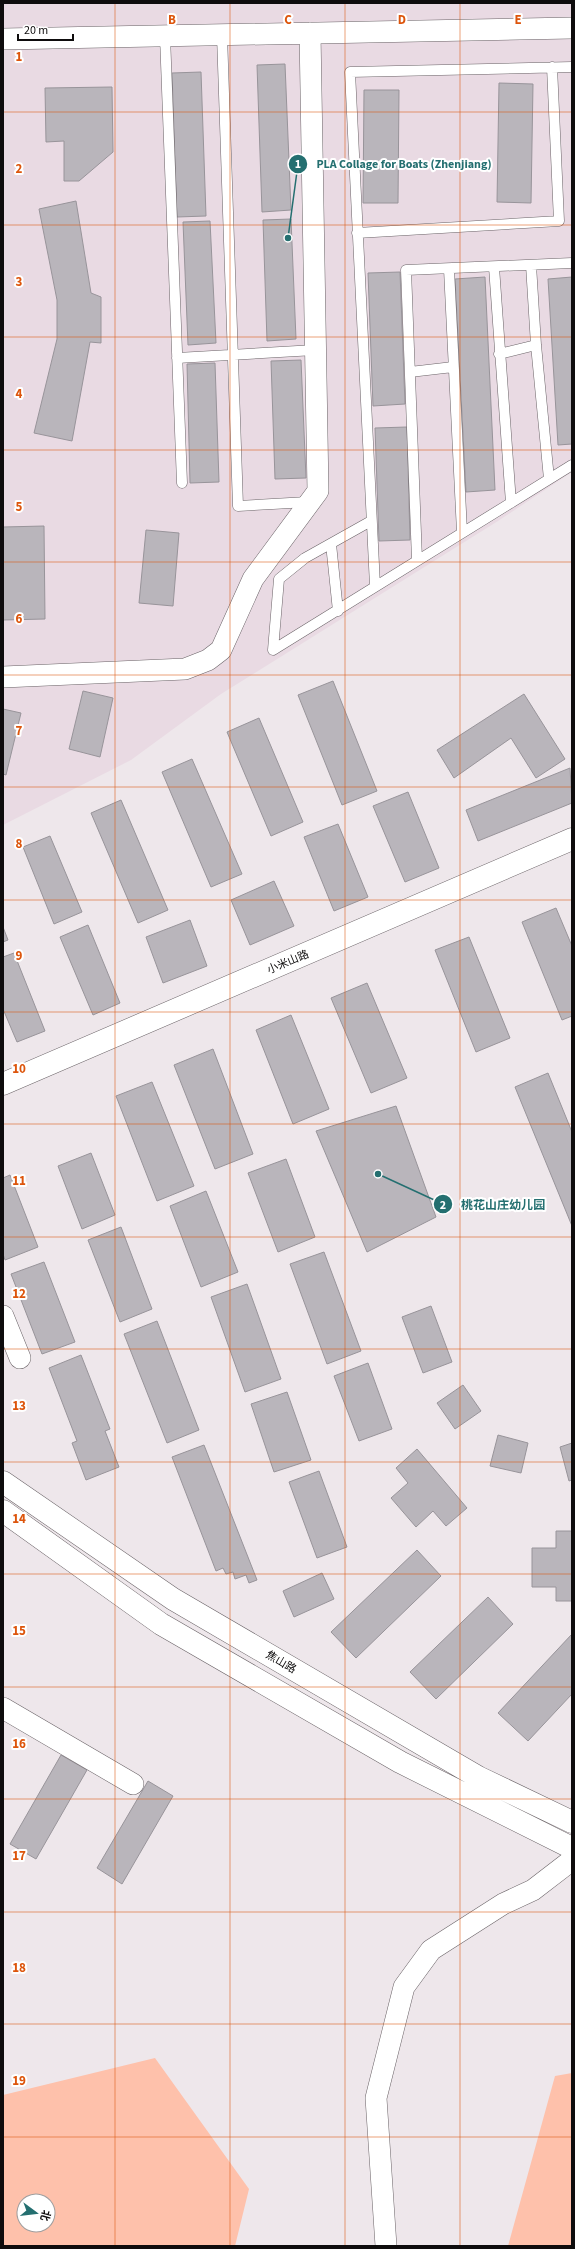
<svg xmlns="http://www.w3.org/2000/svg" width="575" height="2249" viewBox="0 0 575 2249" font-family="'Source Sans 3','Noto Sans SC',sans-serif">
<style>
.built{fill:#e9dae3}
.green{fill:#fec1ab;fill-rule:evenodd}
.building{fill:#b9b5bb;stroke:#98949a}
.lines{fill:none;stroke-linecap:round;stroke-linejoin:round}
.service-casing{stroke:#6a6367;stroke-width:11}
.minor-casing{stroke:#6a6367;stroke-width:22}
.tertiary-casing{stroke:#6a6367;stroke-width:23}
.primary-casing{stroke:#6a6367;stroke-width:23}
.service{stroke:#fff;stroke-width:10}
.minor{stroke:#fff;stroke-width:21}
.tertiary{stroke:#fff;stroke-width:22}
.primary{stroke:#fff;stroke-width:22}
.grid{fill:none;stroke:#dd550c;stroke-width:1;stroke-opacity:0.55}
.labels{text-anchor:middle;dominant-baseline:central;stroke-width:4;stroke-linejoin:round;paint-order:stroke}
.street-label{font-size:11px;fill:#0e0c0d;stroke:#fff}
.grid-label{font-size:13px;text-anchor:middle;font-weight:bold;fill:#dd550c;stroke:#fff;stroke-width:4;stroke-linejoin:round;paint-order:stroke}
.leader{fill:none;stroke:#246f70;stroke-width:1.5}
.callout-dot{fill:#246f70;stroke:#fff;stroke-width:1.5}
.mark-label{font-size:12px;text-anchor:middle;font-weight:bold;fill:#fff}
.callout-label{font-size:12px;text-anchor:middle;font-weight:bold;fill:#246f70;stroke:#fff;stroke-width:4;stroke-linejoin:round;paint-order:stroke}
</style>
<rect width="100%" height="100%" fill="#eee7eb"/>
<path class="built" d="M3,3H572V472L498,521L221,694L131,760L3,825Z"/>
<path class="green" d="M155,2058L249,2189L235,2246H3V2095ZM24,2201H48V2225H24Z
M572,2073V2246H508L555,2076Z"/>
<path class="building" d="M285,64L291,210L262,212L257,65Z
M201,72L206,216L177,217L172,73Z
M499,83L533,84L531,203L497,202Z
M112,87L113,152L79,181H64V141L46,142L45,88Z
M364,90H399L398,203H363Z
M76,201L91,293L101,297V343L90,342L72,441L34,433L57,339V300L39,209Z
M291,219L296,339L267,341L263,220Z
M210,221L216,343L188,345L183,222Z
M400,272L405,404L373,406L368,273Z
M485,277L495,490L466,492L455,279Z
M572,277V444L558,445L548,279Z
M301,360L306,478L275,479L271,361Z
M215,363L219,482L190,483L187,364Z
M407,427L410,540L379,541L375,428Z
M44,526L45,619L3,620V527Z
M146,530L179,533L173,606L139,603Z
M333,681L377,791L342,805L298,695Z
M83,691L113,698L100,757L69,749Z
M524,694L565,759L536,778L511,738L454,778L437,750Z
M3,709L21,713L6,775L3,774Z
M259,718L303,822L271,836L227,732Z
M192,759L242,874L211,887L162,772Z
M570,768L572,803L478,841L466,810Z
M408,792L439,868L405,882L373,806Z
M121,800L168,910L138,923L91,813Z
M338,824L368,897L334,911L304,837Z
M50,836L82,912L54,924L23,847Z
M274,881L294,926L250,945L231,900Z
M556,908L572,946V1016L562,1020L522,922Z
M190,920L207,966L163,983L146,937Z
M88,925L120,1003L93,1015L60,937Z
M3,927L8,940L3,942Z
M469,937L510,1038L476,1052L435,950Z
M14,953L45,1031L17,1042L3,1009V957Z
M367,983L407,1078L371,1093L331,998Z
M291,1015L329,1109L293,1124L256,1030Z
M213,1049L253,1154L215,1169L174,1065Z
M548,1073L572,1132V1226L515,1087Z
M152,1082L194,1186L157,1201L116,1096Z
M396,1106L436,1217L367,1252L316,1131Z
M91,1153L115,1215L82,1229L58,1166Z
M286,1159L315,1237L278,1252L248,1173Z
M10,1175L38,1247L5,1260L3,1254V1178Z
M206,1191L238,1272L201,1287L170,1206Z
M121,1227L152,1309L120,1322L88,1240Z
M324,1252L361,1351L327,1364L290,1264Z
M44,1262L75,1342L42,1354L11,1274Z
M247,1284L281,1379L245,1392L211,1297Z
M431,1306L452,1362L423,1373L402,1317Z
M157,1321L199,1430L167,1443L124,1334Z
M81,1355L110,1429L105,1431L119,1467L86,1480L72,1443L77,1441L49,1368Z
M368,1363L392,1429L359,1441L334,1376Z
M463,1385L481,1411L455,1429L437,1403Z
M287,1392L311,1460L274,1472L251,1404Z
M498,1435L528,1443L521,1473L490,1466Z
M572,1443V1480L569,1481L560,1447Z
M204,1445L257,1580L249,1583L246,1575L235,1579L233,1572L226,1574L223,1568L216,1571L172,1457Z
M417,1449L467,1508L446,1526L433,1511L416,1527L391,1498L408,1483L396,1468Z
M319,1471L347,1547L317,1558L289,1482Z
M556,1531H572V1601H556V1587H532V1548H556Z
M417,1550L441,1576L356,1658L331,1632Z
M322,1573L334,1599L294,1617L283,1591Z
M488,1597L513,1624L436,1699L410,1672Z
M572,1634V1694L528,1741L498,1713Z
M61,1755L87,1770L36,1859L10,1844Z
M148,1781L173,1796L122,1884L97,1868Z"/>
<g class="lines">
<g class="service-casing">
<path id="service" d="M222,35L238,506L308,502
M165,36L182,483
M357,233L559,221L552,67
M531,265L536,345L549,479
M494,267L511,503
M449,269L462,532
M499,354L536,345
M177,358L315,350
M410,372L453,367
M331,544L338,611
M417,560L406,270L572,263
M375,586L350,72L572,67
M273,650L572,465
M273,650L279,579L305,558L371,521"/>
</g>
<g class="minor-casing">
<path id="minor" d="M3,39L572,28
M3,677L185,669L208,660L221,650L253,579L318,491L310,33
M3,1316L20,1358
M3,1708L133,1784
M386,2246L376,2098L404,1987L431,1950L503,1904L533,1890L572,1860"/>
</g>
<g class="tertiary-casing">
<path id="tertiary" d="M3,1084L572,839"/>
</g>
<g class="primary-casing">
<path id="primary" d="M3,1482L173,1599L478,1777L572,1822
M3,1511L161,1624L400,1762L572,1848"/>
</g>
<use href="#service" class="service"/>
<use href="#minor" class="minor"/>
<use href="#tertiary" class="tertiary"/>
<use href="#primary" class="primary"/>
</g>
<path class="grid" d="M115,3V2246M230,3V2246M345,3V2246M460,3V2246M3,112H572M3,225H572M3,337H572M3,450H572M3,562H572M3,675H572M3,787H572M3,900H572M3,1012H572M3,1124H572M3,1237H572M3,1349H572M3,1462H572M3,1574H572M3,1687H572M3,1799H572M3,1912H572M3,2024H572M3,2137H572"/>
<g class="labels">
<g class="street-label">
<text transform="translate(288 962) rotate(-23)">小米山路</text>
<text transform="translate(281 1662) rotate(30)">焦山路</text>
</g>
</g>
<g class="grid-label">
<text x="172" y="24">B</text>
<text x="288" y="24">C</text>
<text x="402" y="24">D</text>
<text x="518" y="24">E</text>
<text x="19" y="61">1</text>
<text x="19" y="173">2</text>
<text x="19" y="286">3</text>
<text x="19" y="398">4</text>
<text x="19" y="511">5</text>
<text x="19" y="623">6</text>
<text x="19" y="735">7</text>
<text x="19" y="848">8</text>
<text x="19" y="960">9</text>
<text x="19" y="1073">10</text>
<text x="19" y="1185">11</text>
<text x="19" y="1298">12</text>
<text x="19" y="1410">13</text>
<text x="19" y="1523">14</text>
<text x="19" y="1635">15</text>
<text x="19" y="1748">16</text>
<text x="19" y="1860">17</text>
<text x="19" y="1972">18</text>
<text x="19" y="2085">19</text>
</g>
<path class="leader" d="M288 238L298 164M378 1174L443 1204"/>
<g class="callout-dot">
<circle cx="288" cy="238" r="4"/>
<circle cx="378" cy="1174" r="4"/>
<circle cx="298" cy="164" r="10"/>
<circle cx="443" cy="1204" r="10"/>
</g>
<g class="mark-label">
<text x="298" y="168">1</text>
<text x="443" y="1209">2</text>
</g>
<g class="callout-label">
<text x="404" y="168">PLA Collage for Boats (Zhenjiang)</text>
<text x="503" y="1209">桃花山庄幼儿园</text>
</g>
<rect width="575" height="2249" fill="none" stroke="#0e0c0d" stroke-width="8"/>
<g transform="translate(36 2213) rotate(105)"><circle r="19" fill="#ffffff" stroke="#9f9e9e"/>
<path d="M0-3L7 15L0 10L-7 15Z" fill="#246f70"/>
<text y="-6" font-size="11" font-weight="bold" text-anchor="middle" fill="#0e0c0d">北</text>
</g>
<path d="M18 34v6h55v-6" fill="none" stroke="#0e0c0d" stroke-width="2"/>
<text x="24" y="34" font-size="12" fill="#0e0c0d" stroke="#ffffff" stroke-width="3" paint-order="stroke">20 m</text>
</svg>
